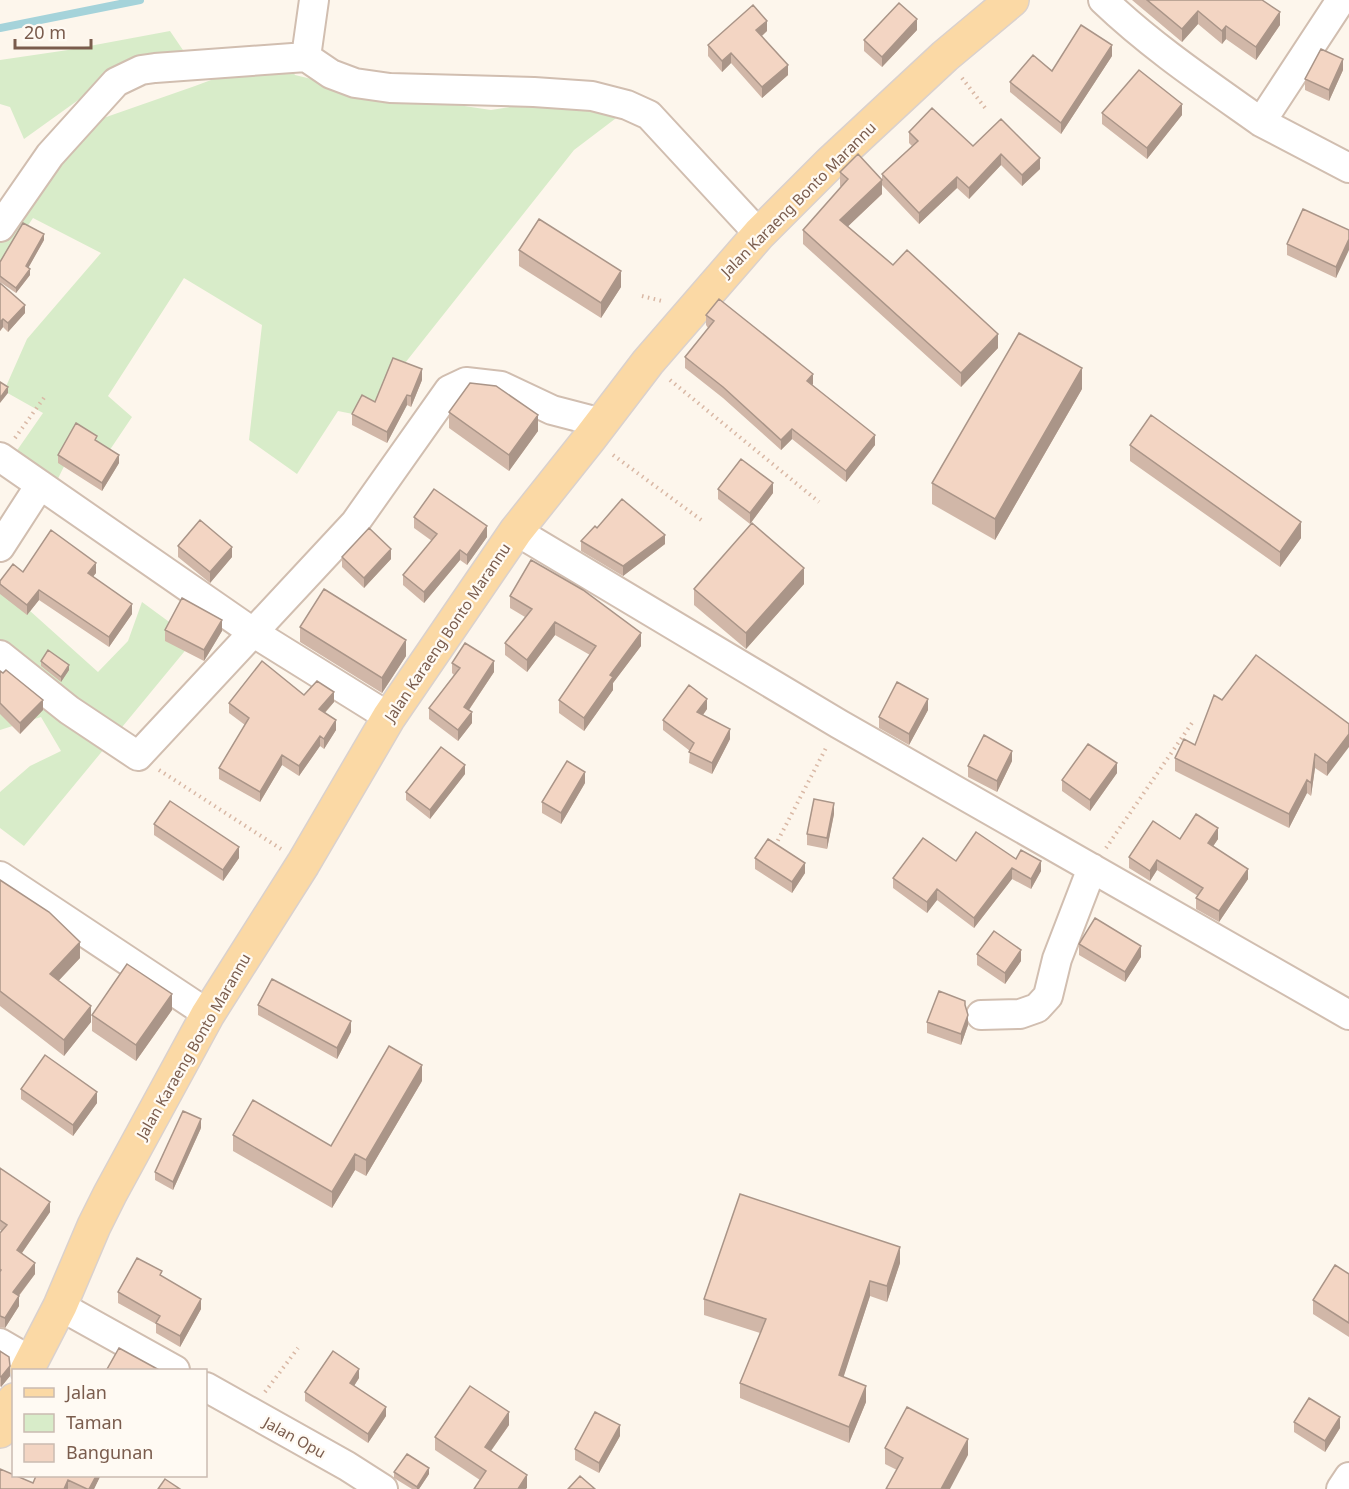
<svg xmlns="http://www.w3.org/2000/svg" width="1349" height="1489" viewBox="0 0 1349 1489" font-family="'Noto Sans',sans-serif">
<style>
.green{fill:#d8ecc9}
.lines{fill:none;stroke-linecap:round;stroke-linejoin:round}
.stream{stroke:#a5d3da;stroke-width:8}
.street-casing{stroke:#d1beb0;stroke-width:32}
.primary-casing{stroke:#dad1cd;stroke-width:36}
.path{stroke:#d9b8a5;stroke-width:4;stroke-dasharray:1.5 4.5;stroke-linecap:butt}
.street{stroke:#fff;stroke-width:28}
.primary{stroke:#fbd9a5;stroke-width:33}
.wall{fill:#d1b7a8}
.shaded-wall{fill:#aa9588}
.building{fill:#f3d5c3;stroke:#aa9588;stroke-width:1.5}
.labels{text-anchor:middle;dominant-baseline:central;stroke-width:4.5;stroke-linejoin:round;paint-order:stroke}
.street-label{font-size:15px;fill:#7a5c4d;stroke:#fffaf3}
</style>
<rect width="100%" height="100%" fill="#fdf6ec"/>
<path class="green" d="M170,31L187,56L95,88L24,139L10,107L0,104V60L68,50Z
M281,54L295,75L357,90L491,110L566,98L632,106L574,150L363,416L338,411L297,474L249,440L262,325L184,278L108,396L132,417L97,469L73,448L46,503L2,472L43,413L4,391L27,339L101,253L33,218L0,267V221L92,122L195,86Z
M0,584L98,672L128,641L142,602L172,624L198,635L24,846L0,828V792L30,766L61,751L41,717L0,730Z"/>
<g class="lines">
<path class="stream" d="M0,28L140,0"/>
<g class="street-casing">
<path id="street" d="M1103,0C1151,46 1206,83 1261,122
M1341,0L1261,122L1349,168
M306,57L314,0
M0,227L50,155L116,82L141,70L155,68L306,57L331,74L355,83L390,88L534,92L592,96L627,105L649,115L759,234
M0,457L254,633L389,717
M516,531L839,724L1349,1015
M0,547L40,485
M0,655L69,710L138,756L355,523L449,390L466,382L501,386L552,410L602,423
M0,876L208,1014
M981,1015L1020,1014L1037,1008L1048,996L1057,959L1092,868
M60,1306L175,1370
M0,1343L31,1361
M206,1387L347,1466L383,1489
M1341,1489L1349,1477"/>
</g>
<g class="primary-casing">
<path id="primary" d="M27,1370L60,1306L94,1226L110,1194L208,1014L303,864L389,717L516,531L590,438L648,362L759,234L830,163L945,56L1012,0
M0,1431L14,1400"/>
</g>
<path class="path" d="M962,78L986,109
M642,296L662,301
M670,380L819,502
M15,438L46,395
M613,455L704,522
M159,770L281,849
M775,846L827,746
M1106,848L1194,720
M265,1392L298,1348"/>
<use href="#street" class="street"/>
<use href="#primary" class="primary"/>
</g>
<path class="wall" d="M1132,0H1262L1280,25L1256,60L1226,39L1222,44L1198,24L1182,42Z
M917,30L882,67L864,51V40Z
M767,31L762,36L788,75L762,98L731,63L722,72L708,56V45Z
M1112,56L1061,134L1010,92V82Z
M1343,70L1329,101L1305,90V79Z
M1102,113L1182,115L1147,159L1102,124Z
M1001,119L1040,169L1022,186L1001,165L969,199L957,188L919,224L882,185V194L848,226L893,265L998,348L961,387L803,244V230L841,187L840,186V172L882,179V174L912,146L909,143V132L973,146Z
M1349,230L1336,278L1287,255V244Z
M44,240L28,268L30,275L16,293L0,282V262Z
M519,250L621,287L601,318L519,266Z
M0,283L25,313L8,332L3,327L0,331Z
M706,315L813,384L812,385L875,445L846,482L792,439L781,450L723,398L685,368V357L708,328L706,325Z
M422,380L411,407L407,405L387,443L352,425V414Z
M1082,389L995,540L932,504V483Z
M449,412L538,431L509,471L449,428Z
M1130,445L1301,538L1280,567L1130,461Z
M58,455L119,463L102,491L58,463Z
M718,489L773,493L750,524L718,499Z
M414,517L487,537L467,565L460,560L424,603L403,585V575L432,541L414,528Z
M597,528L665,544L623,576L581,551V541Z
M178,546L232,557L210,583L178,557Z
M342,557L391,559L364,588L342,567Z
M23,572L96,573L93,576L132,614L109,647L39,600L27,615L0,594V581Z
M804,584L746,649L694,605V589Z
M510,596L641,646L613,683V690L584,731L559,713V700L590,655L555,635L527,672L505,655V643L525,617L510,608Z
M300,627L406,656L382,693L300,642Z
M165,630L222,631L204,661L165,641Z
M41,661L69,670L61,682L41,666Z
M452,663L494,672L469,710L472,723L458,741L429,719V708L454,675L452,673Z
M0,671L43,710L20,734L0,714Z
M304,695L334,702L325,713L336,730L324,749L320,746L299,776L282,765L260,802L219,779V768L245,725L229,713V703Z
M1222,700L1349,724L1327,776L1315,768L1311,796L1307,793L1289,828L1175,771V758L1195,745Z
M707,709L703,715L730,739L712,774L689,763L690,751L663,730V720Z
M928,710L909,745L879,728V717Z
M1012,761L997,792L968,777V766Z
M1117,773L1090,811L1062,791V780Z
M465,774L430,819L406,800V792Z
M585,783L561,824L542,813V802Z
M834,814L827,849L807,845V834Z
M154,824L239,858L223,881L154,835Z
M1180,839H1218L1213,846L1248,879L1219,922L1196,909V898L1198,896L1157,870L1150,881L1129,868V857Z
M755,858L805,873L792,893L755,869Z
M1016,859L1041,871L1031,889L1012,879L974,928L937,900L927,913L893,888V878L956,861Z
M0,880L80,958L58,981L91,1022L64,1056L0,1006Z
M1079,944L1141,957L1125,982L1079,955Z
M977,954L1021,961L1005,984L977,965Z
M258,1005L351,1032L337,1059L258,1015Z
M965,1007L968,1025L961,1045L927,1033V1022Z
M172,1010L136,1061L92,1031V1015Z
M422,1081L366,1176L355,1170L332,1208L233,1151V1135L331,1146Z
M21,1089L97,1103L73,1136L21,1099Z
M201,1128L173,1190L155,1180V1172Z
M0,1168L50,1212L22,1253L35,1274L19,1296V1306L5,1328L0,1327V1233L2,1231L0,1230Z
M900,1263L887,1302L870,1296L843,1377L866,1402L849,1443L740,1398V1383L760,1333L704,1315V1299Z
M1349,1274V1337L1313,1314V1300Z
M162,1276L201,1309L180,1347L156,1333V1324L118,1303V1292Z
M0,1351L10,1376L1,1387L0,1386Z
M359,1378L354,1386L386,1416L368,1443L305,1401V1392Z
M1294,1422L1340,1428L1325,1452L1294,1432Z
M509,1425L491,1451L527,1488L480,1480L435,1450V1437Z
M620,1436L599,1473L575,1460V1449Z
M885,1448L968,1455L897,1470L885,1464Z
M394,1472L429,1474L419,1489H412L394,1478Z
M100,1476L94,1489H0L33,1483Z"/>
<path class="shaded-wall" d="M1198,11V24L1182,42V29Z
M1280,12V25L1256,60V47Z
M917,19V30L882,67V57Z
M767,21V31L756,41V30Z
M1226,26V39L1222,44V31Z
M1112,45V56L1061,134V123Z
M731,53V63L722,72V61Z
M1343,59V70L1329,101V90Z
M788,65V75L762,98V87Z
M1182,104V115L1147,159V148Z
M1001,154V165L969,199V188Z
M1040,158V169L1022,186V175Z
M957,177V188L919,224V213Z
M882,180V194L840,234V220Z
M44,234V240L26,272V266Z
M1349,239V250L1336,278V267Z
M30,269V275L16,293V288Z
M621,271V287L601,318V303Z
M25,305V313L8,332V323Z
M3,319V327L0,331V322Z
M998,334V348L961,387V373Z
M1082,368V389L995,540V519Z
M422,369V380L411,407V396Z
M813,374V384L807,391V381Z
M8,387V393L0,403V398Z
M407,395V405L387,443V432Z
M538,415V431L509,471V455Z
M792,429V439L781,450V440Z
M875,435V445L846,482V471Z
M119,455V463L102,491V483Z
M773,483V493L750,524V513Z
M1301,522V538L1280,567V552Z
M487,526V537L467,565V555Z
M665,535V544L623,576V566Z
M232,547V557L210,583V572Z
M391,549V559L364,588V578Z
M460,550V560L424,603V592Z
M96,563V573L88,583V573Z
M804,568V584L746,649V633Z
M39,590V600L27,615V605Z
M132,604V614L109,647V637Z
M222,620V631L204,661V650Z
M555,622V635L527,672V660Z
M641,633V646L613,683V690L584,731V718L610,675Z
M406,640V656L382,693V678Z
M494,661V672L464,717V707Z
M69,665V670L61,682V677Z
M334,692V702L319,719V709Z
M707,699V709L697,723V712Z
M928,699V710L909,745V734Z
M43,700V710L20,734V723Z
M472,712V723L458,741V730Z
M336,720V730L324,749V739Z
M730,729V739L712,774V763Z
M1349,734V747L1327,776V763Z
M320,736V746L299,776V766Z
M1012,751V761L997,792V781Z
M1315,754V768L1311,796V783Z
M282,755V765L260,802V792Z
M1117,763V773L1090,811V800Z
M465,765V774L430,819V810Z
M585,772V783L561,824V813Z
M1307,780V793L1289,828V814Z
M834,803V814L827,849V838Z
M1218,828V839L1208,854V843Z
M239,847V858L223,881V870Z
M1157,860V870L1150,881V871Z
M1041,861V871L1031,889V879Z
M805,863V873L792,893V882Z
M1012,868V879L974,928V918Z
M1248,869V879L1219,922V911Z
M937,889V900L927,913V902Z
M80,942V958L50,990V974Z
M1141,946V957L1125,982V972Z
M1021,950V961L1005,984V973Z
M172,994V1010L136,1061V1045Z
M91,1006V1022L64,1056V1040Z
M968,1015V1025L961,1045V1034Z
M351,1021V1032L337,1059V1048Z
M422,1065V1081L366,1176V1160Z
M97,1092V1103L73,1136V1125Z
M201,1119V1128L173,1190V1182Z
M355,1154V1170L332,1208V1192Z
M50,1202V1212L17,1260V1250Z
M900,1247V1263L887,1302V1286Z
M35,1263V1274L13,1303V1292Z
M870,1281V1296L839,1391V1375Z
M19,1296V1306L5,1328V1318Z
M201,1299V1309L180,1347V1336Z
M10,1366V1376L1,1387V1377Z
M359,1369V1378L350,1392V1383Z
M866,1386V1402L849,1443V1427Z
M386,1407V1416L368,1443V1434Z
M509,1412V1425L485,1459V1447Z
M1340,1417V1428L1325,1452V1441Z
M620,1425V1436L599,1473V1463Z
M968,1439V1455L950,1489H941Z
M429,1468V1474L419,1489H417V1487Z
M527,1475V1488L526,1489H518Z
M96,1476H100V1477L94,1489H89Z
M68,1480V1489H64Z"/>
<path class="building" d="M1147,0H1262L1280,12L1256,47L1226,26L1222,31L1198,11L1182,29Z
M899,3L917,19L882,57L864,40Z
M753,5L767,21L756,30L788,65L762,87L731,53L722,61L708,45Z
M1081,25L1112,45L1061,123L1010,82L1033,55L1052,71Z
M1321,49L1343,59L1329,90L1305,79Z
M1139,70L1182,104L1147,148L1102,113Z
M932,108L973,146L1001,119L1040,158L1022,175L1001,154L969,188L957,177L919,213L882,174L918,141L909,132Z
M858,154L882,180L840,220L893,265L907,250L998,334L961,373L803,230L848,179L840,172Z
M1303,209L1349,230V239L1336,267L1287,244Z
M539,219L621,271L601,303L519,250Z
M23,223L44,234L26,266L30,269L16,288L0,276V262Z
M0,283L25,305L8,323L3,319L0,322Z
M719,299L813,374L807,381L875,435L846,471L792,429L781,440L723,387L685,357L714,321L706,315Z
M1019,333L1082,368L995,519L932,483Z
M393,358L422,369L411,396L407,395L387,432L352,414L362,395L375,402Z
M0,382L8,387L0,398Z
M470,383L496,386L538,415L509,455L449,412Z
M1151,415L1301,522L1280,552L1130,445Z
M76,423L97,436L95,440L119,455L102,483L58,455Z
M741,459L773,483L750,513L718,489Z
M434,489L487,526L467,555L460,550L424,592L403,575L437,534L414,517Z
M622,499L665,535L623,566L581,541L595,526L597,528Z
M200,520L232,547L210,572L178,546Z
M752,523L804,568L746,633L694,589Z
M369,528L391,549L364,578L342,557Z
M51,530L96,563L88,573L132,604L109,637L39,590L27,605L0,584V581L13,564L23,572Z
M531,560L583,590L641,633L610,675L613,677L584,718L559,700L596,646L555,622L527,660L505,643L532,609L510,596Z
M324,589L406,640L382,678L300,627Z
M182,598L222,620L204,650L165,630Z
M465,643L494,661L464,707L472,712L458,730L429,708L460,668L452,663Z
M48,650L69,665L61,677L41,661Z
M1256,655L1349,724V734L1327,763L1315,754L1311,783L1307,780L1289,814L1175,758L1184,739L1195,745L1214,695L1222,700Z
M262,661L304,695L317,681L334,692L319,709L336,720L324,739L320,736L299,766L282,755L260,792L219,768L249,718L229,703Z
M6,670L43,700L20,723L0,703V671L3,673Z
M897,682L928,699L909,734L879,717Z
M689,685L707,699L697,712L730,729L712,763L689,752L694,743L663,720Z
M984,735L1012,751L997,781L968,766Z
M1088,744L1117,763L1090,800L1062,780Z
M441,747L465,765L430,810L406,792Z
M567,761L585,772L561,813L542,802Z
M814,799L834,803L827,838L807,834Z
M170,801L239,847L223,870L154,824Z
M1196,814L1218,828L1208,843L1248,869L1219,911L1196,898L1203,888L1157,860L1150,871L1129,857L1153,821L1180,839Z
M976,832L1016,859L1021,850L1041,861L1031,879L1012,868L974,918L937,889L927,902L893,878L923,838L956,861Z
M768,839L805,863L792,882L755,858Z
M0,880L49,912L80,942L50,974L91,1006L64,1040L0,991Z
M1095,918L1141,946L1125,972L1079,944Z
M994,931L1021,950L1005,973L977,954Z
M127,964L172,994L136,1045L92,1015Z
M272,979L351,1021L337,1048L258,1005Z
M939,991L965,1001V1005L968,1015L961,1034L927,1022Z
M389,1046L422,1065L366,1160L355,1154L332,1192L233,1135L253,1100L331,1146Z
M45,1055L97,1092L73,1125L21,1089Z
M183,1111L201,1119L173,1182L155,1172Z
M0,1168L50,1202L17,1250L35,1263L13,1292L19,1296L5,1318L0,1316V1272L1,1270L0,1269V1233L7,1225L0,1220Z
M740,1194L900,1247L887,1286L870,1281L839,1375L866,1386L849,1427L740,1383L766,1319L704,1299Z
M137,1258L162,1271L160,1275L201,1299L180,1336L156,1323L160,1316L118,1292Z
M1335,1265L1349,1274V1323L1313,1300Z
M119,1348L161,1371H106Z
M0,1351L9,1357L10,1366L1,1377L0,1376Z
M333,1351L359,1369L350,1383L386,1407L368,1434L305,1392Z
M470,1386L509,1412L485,1447L527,1475L518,1489H474L486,1471L435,1437Z
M1309,1398L1340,1417L1325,1441L1294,1422Z
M907,1407L968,1439L941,1489H886L903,1458L885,1448Z
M595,1412L620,1425L599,1463L575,1449Z
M407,1454L429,1468L417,1487L394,1472Z
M0,1469L33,1483L36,1476H96L89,1489H87L68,1480L64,1489H0Z
M580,1476L595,1489H568Z
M165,1479L180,1489H158Z"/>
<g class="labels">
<g class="street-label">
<text transform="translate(798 199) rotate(-45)">Jalan Karaeng Bonto Marannu</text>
<text transform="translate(447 632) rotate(-56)">Jalan Karaeng Bonto Marannu</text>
<text transform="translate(193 1046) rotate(-60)">Jalan Karaeng Bonto Marannu</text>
<text transform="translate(295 1437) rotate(29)">Jalan Opu</text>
</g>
</g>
<rect x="12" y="1369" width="195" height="108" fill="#fffaf3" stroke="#cabbb1" stroke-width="1.5"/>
<rect x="24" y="1388" width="30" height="9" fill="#fbd9a5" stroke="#cabbb1" stroke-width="1.5"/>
<text x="66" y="1399" font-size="18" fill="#7a5c4d">Jalan</text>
<rect x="24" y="1414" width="30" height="18" fill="#d8ecc9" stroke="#cabbb1" stroke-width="1.5"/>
<text x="66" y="1429" font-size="18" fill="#7a5c4d">Taman</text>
<rect x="24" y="1444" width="30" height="18" fill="#f3d5c3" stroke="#cabbb1" stroke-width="1.5"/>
<text x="66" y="1459" font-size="18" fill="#7a5c4d">Bangunan</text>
<path d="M15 39v9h76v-9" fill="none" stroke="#7a5c4d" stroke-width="3"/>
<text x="24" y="39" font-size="18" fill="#7a5c4d" stroke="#fffaf3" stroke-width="4.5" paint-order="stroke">20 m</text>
</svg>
